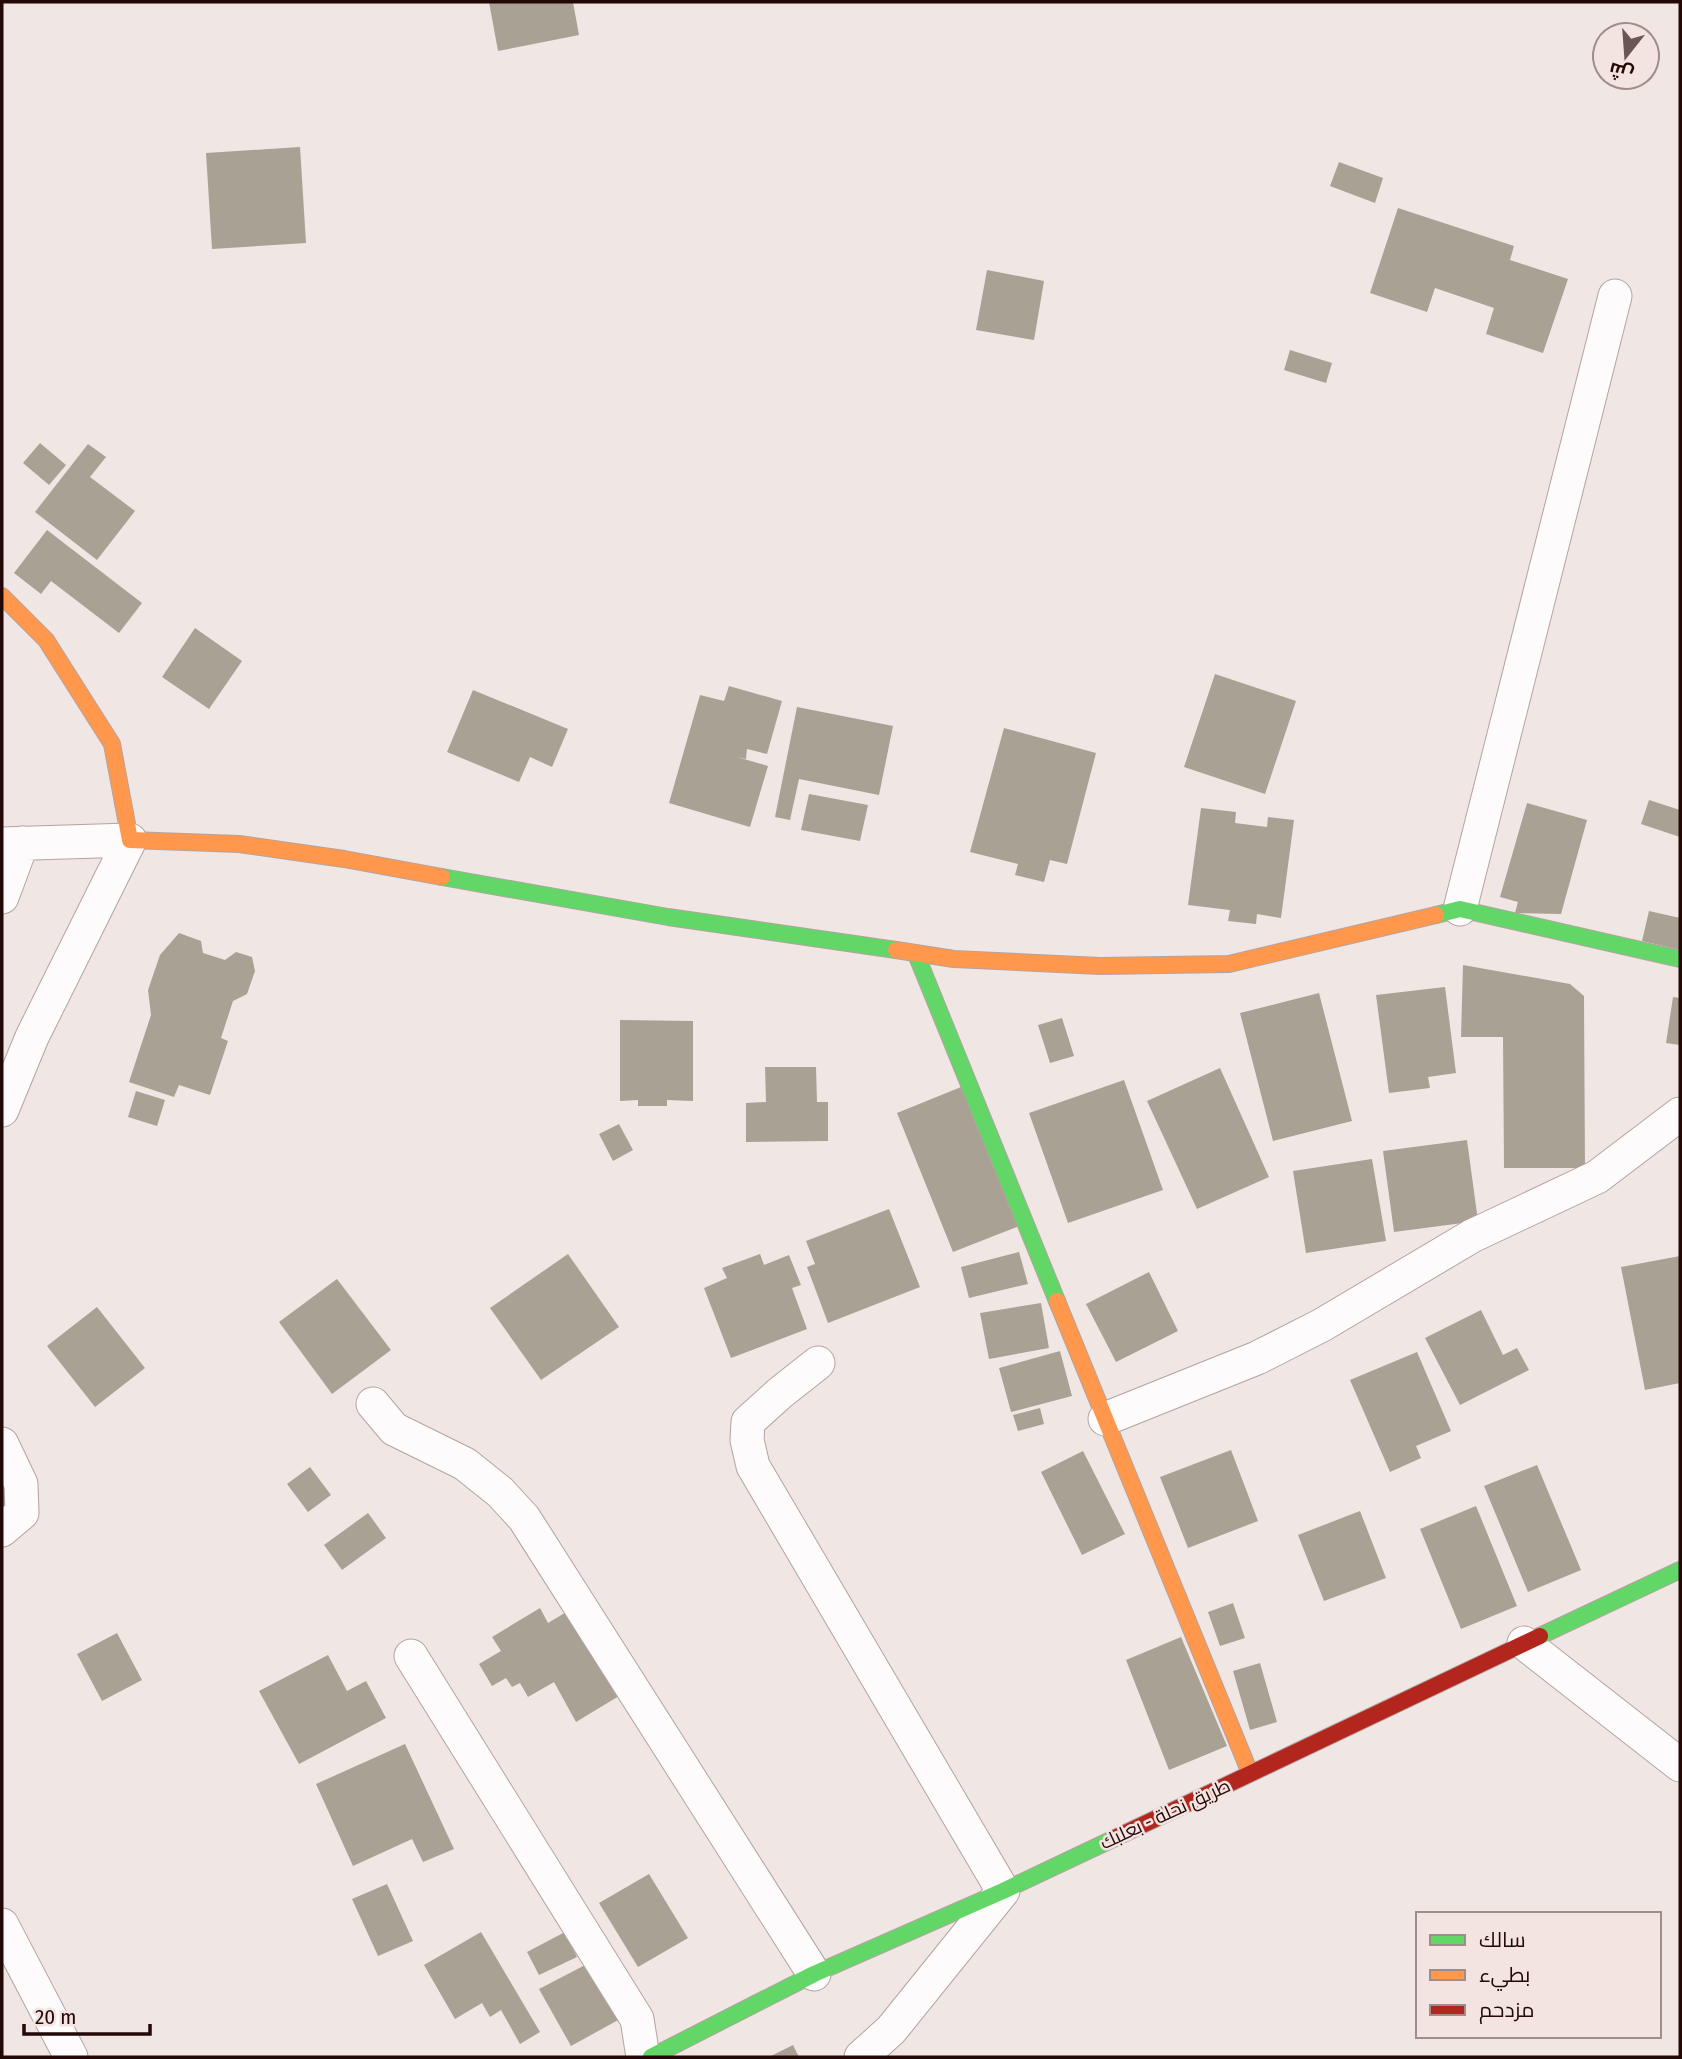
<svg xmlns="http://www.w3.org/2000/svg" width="1682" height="2059" viewBox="0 0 1682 2059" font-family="'Fira Sans Condensed',Cairo,sans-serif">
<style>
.building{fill:#a9a194}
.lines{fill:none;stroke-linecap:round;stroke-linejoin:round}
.street-casing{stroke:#b4a3a0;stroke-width:35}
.fast-casing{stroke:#b4a3a0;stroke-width:18}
.slow-casing{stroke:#b4a3a0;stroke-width:18}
.jam-casing{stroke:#b4a3a0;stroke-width:18}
.street{stroke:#fdfbfb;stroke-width:33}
.fast{stroke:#63d668;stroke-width:16}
.slow{stroke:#ff974d;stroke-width:16}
.jam{stroke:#b3261e;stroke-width:16}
.labels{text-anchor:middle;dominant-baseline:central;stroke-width:5;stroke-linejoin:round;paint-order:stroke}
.street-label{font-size:19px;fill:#220905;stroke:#f4e4e1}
</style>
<rect width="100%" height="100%" fill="#f0e7e5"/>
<path class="building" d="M489,2H573L579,35L498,51Z
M300,147L306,243L212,249L206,153Z
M1339,162L1383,178L1375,203L1330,186Z
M1398,208L1514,246L1510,260L1568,279L1543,353L1486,334L1494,308L1435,288L1427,312L1370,293Z
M987,270L1044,281L1034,340L976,330Z
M1290,350L1332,363L1326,383L1284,370Z
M40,443L66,465L49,485L23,463Z
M88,444L106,457L90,477L135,511L97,560L35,512Z
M47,530L142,603L119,633L51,581L41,594L14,573Z
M195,628L242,661L209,709L162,677Z
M1215,674L1296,701L1265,794L1184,767Z
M729,686L782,701L767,754L747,749L746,759L737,757L768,766L750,827L669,803L700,695L724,701Z
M473,690L568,729L552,767L530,757L519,782L447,752Z
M797,707L893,726L879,795L799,779L790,820L775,817Z
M1004,728L1096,753L1067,864L1050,860L1044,882L1015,875L1018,864L970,852Z
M809,794L868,805L860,841L801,830Z
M1649,800L1680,810V837L1641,824Z
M1527,803L1587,820L1561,914L1515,913L1518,902L1500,897Z
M1201,808L1236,812L1235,823L1267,827L1268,817L1294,820L1281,918L1257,914L1256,924L1228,921L1230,910L1188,905Z
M1649,911L1680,918V950L1642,941Z
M179,933L201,941L203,953L225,960L236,952L252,957L255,971L247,994L233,1001L221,1038L228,1041L210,1095L179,1085L174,1097L129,1082L151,1015L148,990L160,955Z
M1463,965L1570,984L1584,996L1585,1168H1504L1503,1037H1461Z
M1445,987L1456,1073L1428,1077L1430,1088L1389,1093L1376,995Z
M1319,993L1352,1121L1273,1141L1240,1013Z
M1673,997L1680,998V1045L1666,1043Z
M1062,1018L1074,1056L1050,1063L1038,1025Z
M620,1020L693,1021V1101L667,1100V1106H638V1100L620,1101Z
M765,1067H816L817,1102H828V1141L746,1142V1103L766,1102Z
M1220,1068L1269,1177L1197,1209L1147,1101Z
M1124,1080L1163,1190L1068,1223L1029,1113Z
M966,1085L1022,1225L953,1252L897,1113Z
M136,1091L165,1100L157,1126L128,1117Z
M619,1124L633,1150L613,1161L599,1134Z
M1467,1140L1478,1221L1394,1232L1383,1151Z
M1372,1159L1386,1241L1306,1253L1293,1171Z
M889,1209L920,1287L828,1323L807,1267L815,1264L806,1241Z
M1019,1252L1028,1284L969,1298L961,1267Z
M568,1254L619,1327L541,1380L490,1308Z
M760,1254L764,1265L789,1255L801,1285L792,1288L807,1329L731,1358L704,1288L727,1278L722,1268Z
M1680,1256V1383L1645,1390L1621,1267Z
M1149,1272L1178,1331L1116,1362L1086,1304Z
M337,1279L391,1350L332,1394L279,1322Z
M1041,1303L1049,1348L989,1359L980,1313Z
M97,1307L145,1368L95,1407L47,1346Z
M1481,1310L1503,1355L1517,1348L1529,1370L1460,1405L1425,1338Z
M1060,1351L1072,1396L1011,1412L999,1368Z
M1417,1352L1451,1431L1416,1446L1421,1458L1390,1472L1350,1380Z
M1040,1408L1044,1424L1018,1431L1013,1415Z
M1231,1450L1258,1521L1188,1548L1160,1477Z
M1083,1451L1125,1534L1082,1555L1041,1472Z
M1537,1465L1581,1570L1528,1592L1484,1486Z
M310,1467L331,1495L308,1512L287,1484Z
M2,1474L17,1503L2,1511Z
M1476,1506L1517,1606L1461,1629L1420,1529Z
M1360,1511L1386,1578L1324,1601L1298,1535Z
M368,1513L386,1538L342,1570L324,1545Z
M1233,1603L1245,1638L1220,1646L1208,1612Z
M540,1608L548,1623L568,1611L619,1696L576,1722L554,1682L528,1697L520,1683L512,1687L506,1678L492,1686L479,1664L501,1651L492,1637Z
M117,1633L142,1680L102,1701L77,1654Z
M1181,1637L1227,1746L1169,1770L1126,1660Z
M328,1655L347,1691L366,1681L386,1718L299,1764L259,1691Z
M1260,1663L1277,1722L1250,1730L1233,1671Z
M405,1744L454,1849L423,1862L412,1839L353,1866L316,1784Z
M649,1874L688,1938L638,1967L599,1903Z
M387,1884L413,1941L378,1956L352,1899Z
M481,1932L540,2032L520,2044L501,2010L490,2017L482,2003L455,2019L424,1965Z
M565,1932L577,1957L539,1975L527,1952Z
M589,1963L620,2019L571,2046L539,1989Z
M793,2045L799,2057H769Z"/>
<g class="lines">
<g class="street-casing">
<path id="street" d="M2,844L130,840L32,1037L2,1110
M2,897L22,843
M1460,909L1615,296
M818,1363L780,1393L748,1422L747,1440L753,1466L1003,1891L891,2030L861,2057
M373,1404L394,1429L465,1464L500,1492L524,1518L814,1974
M1105,1419L1257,1358L1322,1325L1472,1236L1597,1177L1680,1114
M2,1444L21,1484L22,1513L2,1530
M1524,1643L1680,1765
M411,1656L637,2019L643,2057
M2,1925L71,2057"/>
</g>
<g class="fast-casing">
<path id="fast" d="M442,877L668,917L896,950
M1436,915L1460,909L1680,959
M916,954L1057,1301
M1540,1636L1680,1570
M651,2057L814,1974L1003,1891L1115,1838"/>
</g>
<g class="slow-casing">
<path id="slow" d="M2,596L46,640L112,744L130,840L239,844L344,859L442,877
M896,950L954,959L1100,966L1229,964L1436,915
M1057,1301L1250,1773"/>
</g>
<g class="jam-casing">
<path id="jam" d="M1115,1838L1540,1636"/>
</g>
<use href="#street" class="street"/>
<use href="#fast" class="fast"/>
<use href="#slow" class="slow"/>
<use href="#jam" class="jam"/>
</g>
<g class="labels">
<g class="street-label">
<text transform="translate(1165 1814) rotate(-25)">طريق نحلة - بعلبك</text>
</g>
</g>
<rect width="1682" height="2059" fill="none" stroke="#220905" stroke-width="7"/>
<rect x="1416" y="1912" width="245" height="126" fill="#f4e4e1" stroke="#a08c89" stroke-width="2"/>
<rect x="1430" y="1935" width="35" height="10" fill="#63d668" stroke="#a08c89" stroke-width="2"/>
<text x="1479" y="1947" font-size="21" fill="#220905">سالك</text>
<rect x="1430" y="1970" width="35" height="10" fill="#ff974d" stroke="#a08c89" stroke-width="2"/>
<text x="1479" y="1982" font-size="21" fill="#220905">بطيء</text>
<rect x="1430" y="2005" width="35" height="10" fill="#b3261e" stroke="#a08c89" stroke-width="2"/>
<text x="1479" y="2017" font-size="21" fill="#220905">مزدحم</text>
<g transform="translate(1626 56) rotate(197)"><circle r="33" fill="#f4e4e1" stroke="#a08c89" stroke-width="2"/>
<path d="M0-5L12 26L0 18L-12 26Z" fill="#6a5753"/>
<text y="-10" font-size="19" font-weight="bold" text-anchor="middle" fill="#220905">ش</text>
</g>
<path d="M24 2024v10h126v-10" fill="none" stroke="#220905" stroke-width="3.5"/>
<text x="35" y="2024" font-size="21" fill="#220905" stroke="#f4e4e1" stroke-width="5" paint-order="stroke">20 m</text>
</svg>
